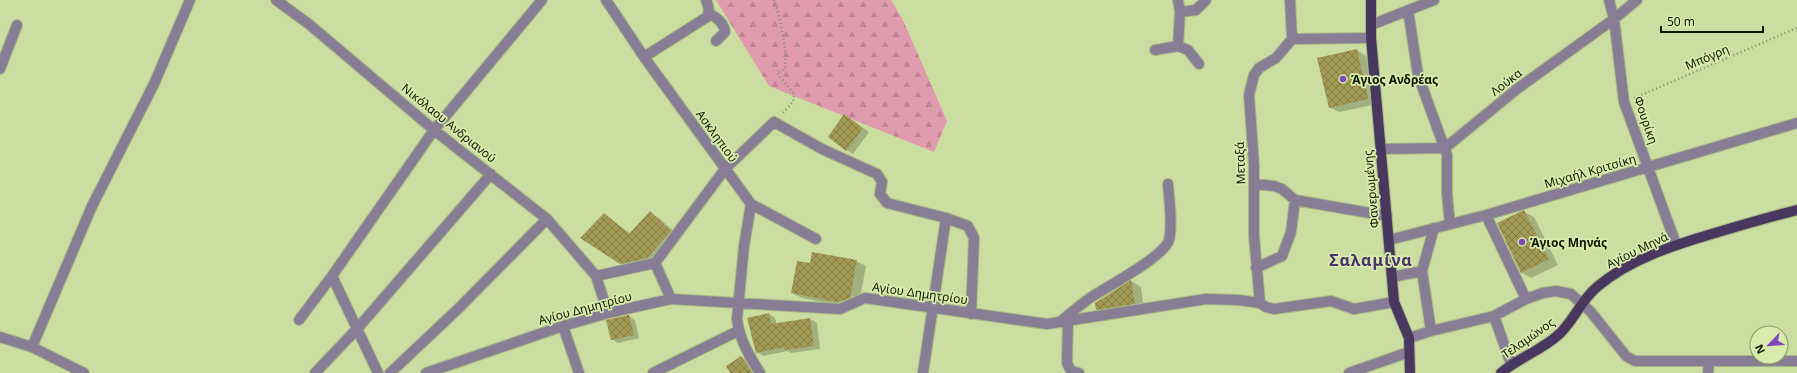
<svg xmlns="http://www.w3.org/2000/svg" width="1797" height="373" viewBox="0 0 1797 373" font-family="'Noto Sans',sans-serif">
<style>
.forest{fill:url(#forest-firs)}
.shadow{fill:#0003}
.building{fill:url(#building-cross-hatch)}
.lines{fill:none;stroke-linecap:round;stroke-linejoin:round}
.minor-casing{stroke:#a9b984;stroke-width:12}
.major-casing{stroke:#a9b984;stroke-width:12}
.path{stroke:#829063;stroke-width:2.5;stroke-dasharray:1 3;stroke-linecap:butt}
.minor{stroke:#877e96;stroke-width:10}
.major{stroke:#483860;stroke-width:10}
.poi-dot{fill:#7f47be;stroke:#d8ebad;stroke-width:1.5}
.labels{text-anchor:middle;dominant-baseline:central;stroke-width:3.5;stroke-linejoin:round;paint-order:stroke}
.street-label{font-size:12px;fill:#101602;stroke:#d8ebad}
.poi-label{font-size:12px;font-weight:bold;fill:#101602;stroke:#d8ebad;text-anchor:start}
.district-label{font-size:16px;font-weight:bold;letter-spacing:1px;fill:#4b316c;stroke:#d8ebad}
</style>
<defs>
<pattern id="forest-firs" width="22" height="20" patternUnits="userSpaceOnUse"><rect width="22" height="20" fill="#e19bae"/><path d="M5 1l3.5 6h-7zM16 11l3.5 6h-7z" fill="#c08594"/></pattern>
<pattern id="building-cross-hatch" width="8" height="8" patternUnits="userSpaceOnUse"><rect width="8" height="8" fill="#a29954"/><path d="M0 0l8 8M0 8l8-8" fill="none" stroke="#837c43"/></pattern>
</defs>
<rect width="100%" height="100%" fill="#cbdda1"/>
<path class="forest" d="M716,0H891L903,20L947,121L934,152L769,86Z"/>
<path class="shadow" d="M1357,50L1366,56L1377,104L1339,112L1329,107Z
M845,116L869,132L853,154L829,137Z
M1524,212L1534,217L1558,265L1531,278L1522,273L1499,224Z
M650,213L659,218L680,237L656,263L630,269L620,263L605,215L631,234Z
M856,261L866,266L859,303L847,307L802,298L792,293L810,264Z
M1131,281L1141,287L1144,309L1107,314L1097,309L1096,303Z
M769,314L775,318L777,324L810,319L817,323L820,349L791,353L788,351L763,356L757,352Z
M629,316L635,320L639,338L618,343L612,339Z
M741,357L748,361L756,373H731Z"/>
<path class="building" d="M1357,49L1368,99L1329,108L1317,58Z
M844,114L863,128L846,151L828,137Z
M1524,210L1549,259L1521,273L1497,223Z
M650,211L671,231L647,258L620,264L580,238L604,213L629,234Z
M812,252L857,260L850,298L837,302L791,293L797,261L810,263Z
M1131,280L1135,304L1096,310L1095,303Z
M769,313L771,324L810,318L814,346L784,350V347L756,353L747,318Z
M629,315L634,335L611,340L606,320Z
M741,356L752,373H730L726,366Z"/>
<g class="lines">
<g class="minor-casing">
<path id="minor" d="M276,0L310,25L434,130L547,219L596,276L608,313
M606,0L644,57L751,204L744,246L737,319C739,339 750,357 760,373
M1178,0L1180,12L1178,46L1188,50L1199,64
M1290,0L1292,39
M1609,0L1614,19L1624,102L1676,244
M1408,10L1418,75L1447,155V194L1450,224
M1180,12L1196,10L1206,0
M709,13C716,18 724,22 725,32L716,41
M1371,25L1434,0
M1292,39L1371,38
M1155,50L1178,46
M644,57L707,17C710,11 709,6 706,0
M0,69L17,25
M1381,149L1445,148L1517,89L1614,19L1637,0
M1254,184L1274,186L1282,189L1295,200L1387,216
M751,204L816,239
M1486,215L1526,299
M1389,240L1486,215L1797,123
M655,263L725,169L774,122L822,149L877,174L882,182L880,194L887,203L946,218L968,226L974,238L971,314
M1256,268L1282,256L1291,232L1295,200
M332,276L378,373
M596,276L655,263L671,299
M1392,277L1422,271
M1260,303L1254,236V165L1249,95L1254,75L1259,68L1276,58L1292,39
M1494,316L1511,364
M299,320L332,276L434,130L542,0
M1061,321C1071,313 1080,305 1090,298C1106,287 1164,257 1169,240C1173,224 1169,200 1168,184
M1068,321L1067,363L1071,371L1079,373
M563,326L579,373
M1431,331L1422,271L1434,228
M0,337L32,347L84,373
M1409,338L1431,331L1494,316L1526,299L1543,293L1556,291L1571,294L1591,312L1626,356L1635,361H1797
M32,347L92,206L154,84L190,0
M315,373L357,329L491,174
M390,373L458,309L547,219
M426,373L563,326L608,313L671,299L840,309L865,298L1047,324L1206,299L1238,300L1260,303L1266,307L1274,309L1331,301L1354,309L1394,302
M653,373L738,331
M923,373L946,218
M1349,373L1409,352
M1708,373L1709,362"/>
</g>
<g class="major-casing">
<path id="major" d="M1371,0V38L1394,302L1409,338L1410,373
M1501,373C1518,358 1540,351 1557,336C1573,323 1580,301 1597,287C1630,259 1674,245 1715,233C1742,225 1769,217 1797,210"/>
</g>
<path class="path" d="M774,0C781,22 787,46 785,69L777,73L794,94L793,102L781,115
M1634,98L1797,28"/>
<use href="#minor" class="minor"/>
<use href="#major" class="major"/>
</g>
<g class="poi-dot">
<circle cx="1343" cy="79" r="4"/>
<circle cx="1522" cy="242" r="4"/>
</g>
<g class="labels">
<g class="street-label">
<text transform="translate(1707 57) rotate(-23)">Μπόγρη</text>
<text transform="translate(1506 82) rotate(-38)">Λούκα</text>
<text transform="translate(1646 120) rotate(71)">Φουρίκη</text>
<text transform="translate(449 123) rotate(39)">Νικόλαου Ανδριανού</text>
<text transform="translate(717 136) rotate(54)">Ασκληπιού</text>
<text transform="translate(1240 163) rotate(-92)">Μεταξά</text>
<text transform="translate(1590 171) rotate(-16)">Μιχαήλ Κριτσίκη</text>
<text transform="translate(1371 189) rotate(-95)">Φανερωμένης</text>
<text transform="translate(1637 250) rotate(-26)">Αγίου Μηνά</text>
<text transform="translate(920 293) rotate(8)">Αγίου Δημητρίου</text>
<text transform="translate(585 308) rotate(-15)">Αγίου Δημητρίου</text>
<text transform="translate(1528 338) rotate(-35)">Τελαμώνος</text>
</g>
<g class="poi-label">
<text x="1351" y="79">Άγιος Ανδρέας</text>
<text x="1530" y="242">Άγιος Μηνάς</text>
</g>
<g class="district-label">
<text x="1371" y="260">Σαλαμίνα</text>
</g>
</g>
<g transform="translate(1769 345) rotate(245)"><circle r="19" fill="#d8ebad" stroke="#889669"/>
<path d="M0-3L7 15L0 10L-7 15Z" fill="#7f47be"/>
<text y="-6" font-size="11" font-weight="bold" text-anchor="middle" fill="#101602">N</text>
</g>
<path d="M1661 26v6h102v-6" fill="none" stroke="#101602" stroke-width="2"/>
<text x="1667" y="26" font-size="12" fill="#101602" stroke="#d8ebad" stroke-width="3" paint-order="stroke">50 m</text>
</svg>
